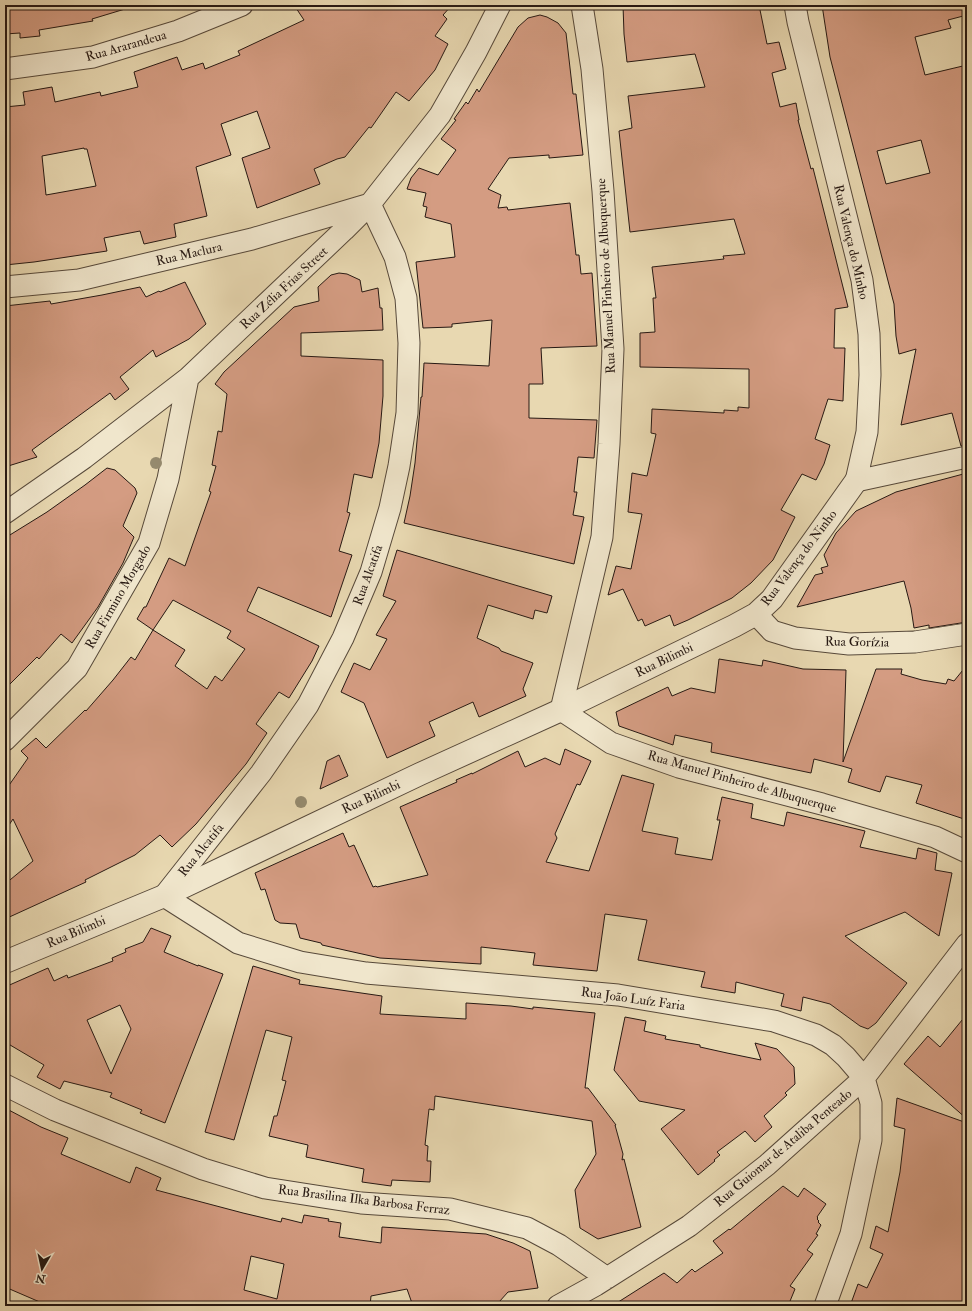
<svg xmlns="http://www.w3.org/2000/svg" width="972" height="1311" viewBox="0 0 972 1311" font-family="'IM FELL Double Pica',serif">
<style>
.building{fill:#d49c82;stroke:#271913;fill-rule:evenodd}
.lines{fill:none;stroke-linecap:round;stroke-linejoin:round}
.minor-casing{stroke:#57493a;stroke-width:23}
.tertiary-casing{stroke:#57493a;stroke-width:24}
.minor{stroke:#f0e6cc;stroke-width:21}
.tertiary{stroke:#f0e6cc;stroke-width:22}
.tree{fill:#958a6e}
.labels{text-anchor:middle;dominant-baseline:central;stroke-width:3.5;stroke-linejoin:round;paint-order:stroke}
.street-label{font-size:13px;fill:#271913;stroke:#f0e6cc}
</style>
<rect width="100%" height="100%" fill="#e8d8b1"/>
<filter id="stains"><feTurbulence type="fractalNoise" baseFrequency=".005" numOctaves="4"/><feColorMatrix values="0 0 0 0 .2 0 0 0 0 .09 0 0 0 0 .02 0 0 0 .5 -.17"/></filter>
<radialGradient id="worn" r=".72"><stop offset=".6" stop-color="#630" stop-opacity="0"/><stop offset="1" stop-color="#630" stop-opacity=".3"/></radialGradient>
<path class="building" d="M5,5H125V9L92,19L93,21L39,30L40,36L20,38V33L5,34Z
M294,5H452L443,15L447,19L435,36L448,44L435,70L409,101L396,92L371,128L369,127L345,157L337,159L314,169L320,184L257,208L242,158L270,148L257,111L221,124L231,155L196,167L207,216L174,224L176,237L144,244L140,231L104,238L107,251L34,262L5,265V170L7,167L5,143V107L25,105L23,92L52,87L55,102L100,92L101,96L138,87L134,72L177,57L182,70L203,63L205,69L240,55L238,51L304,20ZM84,148V149H87L96,186L46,195L42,156Z
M623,5H759L767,44L779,42L786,69L772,73L780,107L796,103L799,120H798L811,169L813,168L848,307L835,309L834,348H845L843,401L828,399L815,439L830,445L824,464L816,480L802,474L781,510L795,517L773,560L751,583L732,598L688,620L674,626L670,615L645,626L642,619L638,621L623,589L608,595L616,566L631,569L642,514L628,512L632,473L647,476L656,434L651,433L652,409L724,413V410L738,411V407L749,408V369L640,367V333L655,332L653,298H656L652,267L724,259L723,256L745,254L734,219L630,232L619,131L632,128L628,96L705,87L695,54L627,62L624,34Z
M822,5H967V15L948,20L951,28L915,37L925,75L967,65V445L961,446L952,413L901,425L916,349L899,354L896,336L894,304L830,57ZM921,140L930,173L886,184L877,151Z
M540,15L547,17L558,23L566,33L573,94H576L583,155L549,158V155L509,158L488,189L501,195L498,208L507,207L508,210L570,203L576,255H579L581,274L592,273L597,346L541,348L543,384H529V418L597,420L594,458L578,457L574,492H577L573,515L584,517L574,564L404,523L410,496L415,463L421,397H422L424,363L489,366L492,320L452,324V327L423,328L416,262L455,257L451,224L425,217L427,207L423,206L426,193L407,189L411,178L419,168L438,175L456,150L441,139L456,120L454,119L466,102L468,104L477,89L479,92L518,27L528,18Z
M339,273L347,274L360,280L362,292L378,288L380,308H382L383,330L301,333V356L383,360V396L379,443L372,478L354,474L347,512L350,513L339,551L352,555L331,617L258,587L247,611L319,646L312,661L289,698L279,692L256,724L267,733L246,764L196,824L172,847L160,835L135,855L85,880L86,882L5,919V884L33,861L13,819L5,831V791L28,758L21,751L36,738L46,748L85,710L86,711L113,680L131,657L135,660L153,630L137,619L144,607H146L169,558L185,566L211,492L209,491L216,466L212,465L218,431L222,432L227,394L215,384L224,372L294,307L319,301L318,287L331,275ZM173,600L231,631L227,638L245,649L222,681L215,676L207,689L175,666L185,650L153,630Z
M185,282L206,324L189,339L156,357L153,350L120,377L129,389L115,400L110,393L32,450L37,457L5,467V306L50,301L51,304L102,295L140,287L146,297L159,291L160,292Z
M107,468L115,470L135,488L137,493L123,526L134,537L123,563L98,607L72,643L61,634L39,659L37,657L5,689V538L47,512L85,485Z
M967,473V509L963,510L967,527V622L929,628V625L914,628L911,608L904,581L797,607L815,575L823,573L821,568L828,566L824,555L836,533L856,511L896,492Z
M397,550L552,596L547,613L535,610L533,619L488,605L477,638L499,648L501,651L533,663L523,689L526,696L479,717L473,702L429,722L435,736L387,758L364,703L341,692L354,663L370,670L387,639L376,635L396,601L383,596Z
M719,659L762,666L763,660L803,669L846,670L843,762L876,669H902L901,674L922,680L946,684L948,679L954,681L967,665V820L916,803L922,785L886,776L880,792L848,782L852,769L842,766L814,759L811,773L711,752L712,743L675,735L673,745L619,726L616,712L668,687L672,696L691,688L715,693Z
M565,749L591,761L580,785L577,784L555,834L557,838L546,862L589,871L622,775L654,784L642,831L678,838L675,854L712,860L720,820H717L722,797L753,804L751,818L784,826L787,812L865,831L860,847L916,859L918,848L937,853L935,870L952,873L939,936L905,912L845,936L907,983L876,1023L868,1029L860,1026L830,1004L803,997L801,1011L781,1006L784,994L736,982L735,993L701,987L705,972L638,960L647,920L605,914L597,971L533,965L535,953L481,947V964L380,958L322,945L321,943L300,938L296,924L280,923L275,920L265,889L261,890L255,873L343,833L349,847L354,845L373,887L376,886L377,887L428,875L400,807L457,782L456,780L472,773V774L518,751L525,767L545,758L560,765Z
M339,755L348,776L320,789L327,761Z
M151,928L171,936L164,952L198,966V965L223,974L165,1123L140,1113L142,1110L110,1097L112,1093L64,1081L60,1089L37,1077L44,1065L5,1042V987L48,968L54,981L67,975L68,978L113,961L112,958L126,952L125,949L143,942ZM120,1005L131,1029L111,1074L87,1020Z
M253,966L300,980L299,984L382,996L380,1014L466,1019V1003L511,1006L533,1009V1007L595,1013L585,1088H588L616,1125H615L623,1154L622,1160L624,1159L641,1227L598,1239L580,1228L575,1190L596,1154L592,1121L435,1096L434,1110L429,1109L425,1145L428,1146L427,1161H431L430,1182L392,1180L391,1186L362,1182L364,1169L306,1157L308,1145L269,1136L274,1116H277L286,1081L282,1080L292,1037L266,1030L234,1140L205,1132Z
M967,1014V1119L904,1064L928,1036L940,1047Z
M625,1017L646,1021L644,1031L666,1036L665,1039L700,1045V1047L727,1053L761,1060L755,1043L777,1049L794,1067L795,1084L785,1093L787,1095L764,1116L772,1127L755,1142L745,1131L717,1152L720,1155L714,1160L715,1161L698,1175L661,1129L685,1110L639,1101L614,1070Z
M897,1098L967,1123V1229L963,1237L967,1238V1306H850L858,1284L867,1288L883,1254L870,1248L876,1226L888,1232L900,1172L905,1129L894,1126Z
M5,1108L41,1127L68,1138L61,1154L130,1183L136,1167L161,1178L156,1190L243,1213L281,1222L282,1218L302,1223L304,1215L329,1219L328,1221L341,1223L339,1237L381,1243L382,1227L486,1234L513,1243L530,1251L538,1288L508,1292L499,1302L478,1304V1306H413L407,1289L371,1296L370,1306H49L5,1287ZM251,1256L284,1264L277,1299L244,1290Z
M783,1186L798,1197L804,1188L826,1204L817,1217L818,1218L817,1219L819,1221L818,1222L821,1225L816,1234L818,1235L807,1250L813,1254L790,1286L795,1289L788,1306H612L664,1273L677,1283L692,1269L695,1272L723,1253L713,1241L729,1229L730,1230Z"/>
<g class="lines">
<g class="minor-casing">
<path id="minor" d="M582,5L592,69L603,191L613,349L609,444L602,537L561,710L611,743L679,767L822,804L935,837L967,852
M795,5L798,22L862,280L869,334L870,375L867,432L856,481L967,457
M5,69L93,57L178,31L242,5
M5,287L79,280L252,239L370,204L395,257L406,298L409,343L407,413L399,466L390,508L371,572L343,638L308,705L261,773L164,896L238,943L300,962L366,973L618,995L774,1021L816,1035L833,1045L846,1057L864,1078L871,1103V1140L851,1234L825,1306
M5,513L84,458L188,378L344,230L370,204L440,115L476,52L500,5
M756,614L772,631L795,638L849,644L915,642L967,634
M5,740L77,668L149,543L168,479L188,378
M5,1085L55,1110L203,1169L265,1188L361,1203L450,1209L527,1228L559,1245L607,1278
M558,1306L596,1285L689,1226L767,1165L864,1078L967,944"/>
</g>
<g class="tertiary-casing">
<path id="tertiary" d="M5,962L164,896L420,774L561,710L734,626L756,614L772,599L856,481"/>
</g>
<use href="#minor" class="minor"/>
<use href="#tertiary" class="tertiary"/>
</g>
<g class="tree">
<circle cx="156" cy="463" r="6"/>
<circle cx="301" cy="802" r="6"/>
</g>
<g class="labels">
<g class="street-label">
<text transform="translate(126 46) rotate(-16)">Rua Ararandeua</text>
<text transform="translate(851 242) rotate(77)">Rua Valença do Minho</text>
<text transform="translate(189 254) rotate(-13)">Rua Maclura</text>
<text transform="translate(606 276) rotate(-93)">Rua Manuel Pinheiro de Albuquerque</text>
<text transform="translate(284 288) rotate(-43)">Rua Zélia Frias Street</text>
<text transform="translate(799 558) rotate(-53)">Rua Valença do Ninho</text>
<text transform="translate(368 575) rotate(-70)">Rua Alcatifa</text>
<text transform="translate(118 597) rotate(-60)">Rua Firmino Morgado</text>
<text transform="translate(857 642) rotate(1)">Rua Gorízia</text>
<text transform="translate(664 660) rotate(-26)">Rua Bilimbi</text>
<text transform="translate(742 782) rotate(16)">Rua Manuel Pinheiro de Albuquerque</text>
<text transform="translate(371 797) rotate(-25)">Rua Bilimbi</text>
<text transform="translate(201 850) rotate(-51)">Rua Alcatifa</text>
<text transform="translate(76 932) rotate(-23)">Rua Bilimbi</text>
<text transform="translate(633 999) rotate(8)">Rua João Luíz Faria</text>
<text transform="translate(783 1148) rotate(-40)">Rua Guiomar de Ataliba Penteado</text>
<text transform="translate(364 1200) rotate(7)">Rua Brasilina Ilka Barbosa Ferraz</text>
</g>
</g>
<rect width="972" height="1311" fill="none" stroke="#e8d8b1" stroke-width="20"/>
<rect x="6" y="6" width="960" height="1299" fill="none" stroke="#271913" stroke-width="2"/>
<rect x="10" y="10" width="952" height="1291" fill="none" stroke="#271913"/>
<g transform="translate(42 1269) rotate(189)" stroke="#f0e6cc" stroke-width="3" paint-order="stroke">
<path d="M0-3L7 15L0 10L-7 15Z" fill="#271913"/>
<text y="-6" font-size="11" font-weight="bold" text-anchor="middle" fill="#271913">N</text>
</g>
<rect width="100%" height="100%" filter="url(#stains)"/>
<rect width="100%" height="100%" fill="url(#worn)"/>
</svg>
